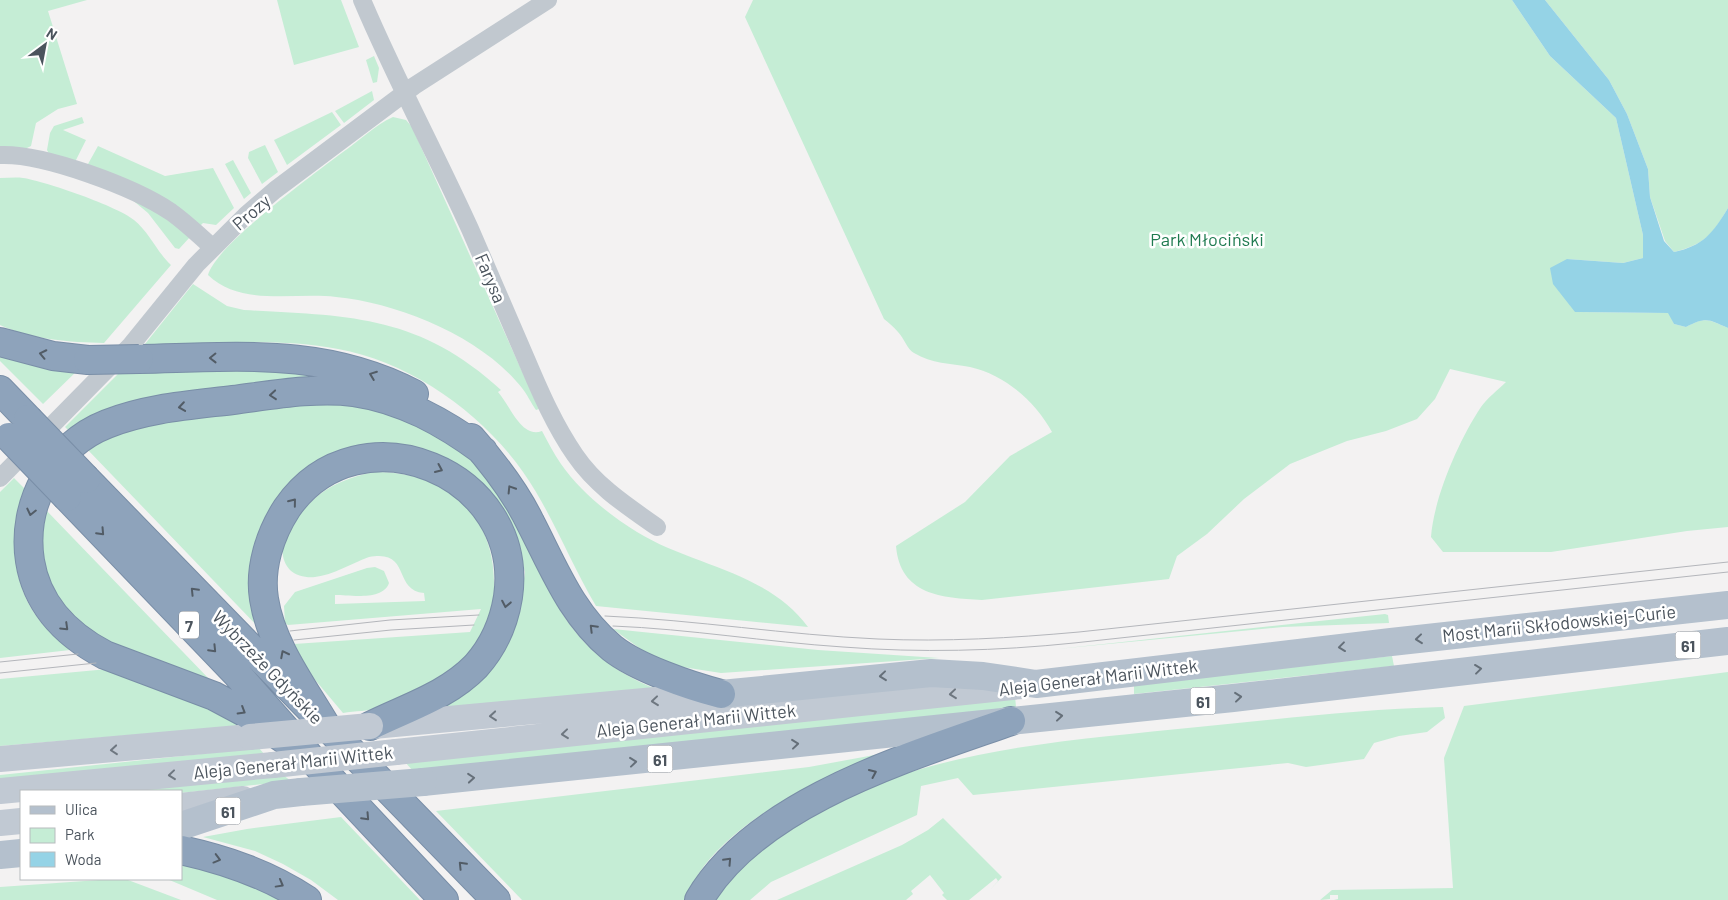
<svg xmlns="http://www.w3.org/2000/svg" width="1728" height="900" viewBox="0 0 1728 900" font-family="Barlow,sans-serif">
<style>
.green{fill:#c5edd5}
.water{fill:#95d3e6}
.lines{fill:none;stroke-linecap:round;stroke-linejoin:round}
.highway-casing{stroke:#798ea7;stroke-width:30}
.street{stroke:#c1c8cf;stroke-width:18}
.secondary{stroke:#c1c9d3;stroke-width:26}
.primary{stroke:#b4c0cd;stroke-width:28}
.highway{stroke:#8ea3bb;stroke-width:28}
.tram{stroke:#b4b6bb;stroke-width:1}
.highway-bridge-casing{stroke:#798ea7;stroke-width:30;stroke-linecap:butt}
.secondary-bridge{stroke:#c1c9d3;stroke-width:26}
.primary-bridge{stroke:#b4c0cd;stroke-width:28}
.highway-bridge{stroke:#8ea3bb;stroke-width:28}
.oneway{stroke:#525c66}
.oneway2{stroke:#656f79}
.oneway3{stroke:#6e7780}
.labels{text-anchor:middle;dominant-baseline:central;stroke-width:5;stroke-linejoin:round;paint-order:stroke}
.shield{fill:#fff;stroke:#81878e;stroke-width:1}
.shield-label{font-size:16px;font-weight:bold;fill:#4b545d}
.street-label{font-size:18px;fill:#4b545d;stroke:#fff}
.park-label{font-size:18px;fill:#1f7b50;stroke:#fff}
</style>
<rect width="100%" height="100%" fill="#f3f2f2"/>
<path class="green" d="M0,0H87L48,11L77,104L58,109L36,123L31,146L25,149L0,148Z
M277,0H341L359,47L294,65Z
M753,0H1512L1550,56L1616,118L1643,235V258L1623,263L1567,259L1575,312L1669,313L1674,324L1686,327C1706,316 1709,320 1728,328V527L1687,531L1551,552H1443L1431,537C1434,497 1459,440 1481,407C1487,398 1498,390 1506,382L1450,369L1435,399L1417,419L1386,431L1347,441L1290,464L1244,499L1207,534L1177,556L1169,579L982,600C942,598 900,595 896,546L965,502L1010,456L1052,432C1035,401 1005,375 970,367C950,363 932,364 914,353C907,349 904,338 898,332C894,327 889,323 884,319L745,17Z
M1545,0H1728V208C1712,235 1705,244 1674,252L1665,241L1650,197L1648,169L1627,114L1609,80Z
M374,56L379,68L377,82L373,83L366,60Z
M372,91L374,100L344,123L335,111Z
M332,112L341,125L287,165L274,140Z
M82,117L84,123L63,130L86,140L76,160L71,162L49,154L47,150L50,133L54,126Z
M393,117L406,120L412,127L539,409L536,410C531,403 527,394 522,388C482,337 399,303 336,297C295,292 241,307 208,275C216,245 314,174 343,152C359,141 375,125 393,117Z
M265,145L278,172L262,184L248,158L249,152Z
M98,146L165,176L213,168L234,208L216,225L203,223L199,227L91,170L88,164Z
M233,160L251,193L244,199L225,164Z
M0,178C8,178 16,177 23,178C45,181 119,207 134,220C149,232 157,252 171,265L104,343C69,342 33,340 0,325Z
M130,198L160,213L190,237L179,249L175,248L148,213Z
M193,284L227,306L244,310C348,316 418,314 501,390L498,392C510,405 521,439 542,431C548,442 554,454 561,464C580,491 609,515 637,532C692,566 767,571 808,627L596,606C574,569 558,529 536,492C496,423 417,363 338,349C277,337 207,344 145,344Z
M0,352L80,368L43,404L0,361Z
M278,367L338,375L69,431L65,427L120,372Z
M314,404C338,404 367,401 390,409C414,418 461,448 479,466C493,481 504,503 513,521C555,598 567,653 656,689L433,711L521,602L525,572L517,543L493,499L478,480L445,460L394,445H368L340,451L300,476L278,498L260,528L255,550L264,633L87,449L137,425Z
M374,472C442,471 493,511 494,581C495,606 488,632 471,651C454,670 405,701 381,708C369,711 355,711 343,713L311,675L294,644L470,632L481,609L288,625L285,623L284,606L295,592L367,568L375,567L384,571L389,583C383,601 350,595 335,595V604L425,601L424,593C392,590 412,549 369,557C352,563 333,575 315,577C307,578 296,576 290,570C270,548 295,516 312,501C328,485 353,476 374,472Z
M14,478L25,489C11,529 10,570 31,608C40,624 56,637 70,650L0,658V492Z
M45,509L211,681L123,650L69,618L45,577L38,530Z
M1385,614L1388,615L1389,623L1283,627L1057,649Z
M613,629L818,650L939,658L721,673L676,666L642,650Z
M1392,656L1394,666L1134,694V685Z
M108,669L210,706L240,726L0,746V679Z
M1728,672V900H1334L1338,899V895H1330V899L1320,900L1332,890L1453,888L1444,758L1464,706Z
M1015,696L1016,707L413,771L405,762Z
M1443,707L1445,718L1427,732L1399,736L1374,743L1364,759L1306,767L1288,763L973,795L958,778L921,786L917,815L771,882L750,900H714C731,870 762,848 791,830C804,821 818,810 833,802C948,747 1074,740 1198,727C1279,719 1361,709 1443,707Z
M259,748L264,754L0,781V775Z
M896,751C829,776 750,808 704,866C696,876 691,889 685,900H522L436,811L809,767Z
M283,775L291,781L181,793L119,791Z
M341,817L420,900H338L311,880L283,864L255,851L203,837L247,829Z
M943,818L1002,877L990,890L998,881L996,878L969,900H947L942,895L944,893L930,875L911,891L913,894L906,900H777L902,845L928,830Z
M181,864L215,869L292,900H217L167,879H181Z
M113,879L128,880L181,900H0V887Z"/>
<path class="water" d="M1512,0H1545L1609,80L1627,114L1648,169L1650,197L1664,241L1674,252C1703,246 1713,233 1728,208V328C1709,320 1707,316 1686,327L1674,324L1668,313L1575,312L1553,284L1550,268L1567,259L1623,263L1643,258V235L1616,118L1550,56Z"/>
<g class="lines">
<g class="highway-casing">
<path id="highway" d="M0,342L53,356L88,360
M139,359C237,357 324,347 414,394
M0,390L28,419
M471,438C494,464 515,491 530,522C554,568 571,614 612,648C637,668 690,686 721,694
M86,479L496,900
M67,497L236,673L309,756L444,900
M326,726C303,687 271,645 264,599C259,568 270,534 287,508C359,404 526,473 508,597C504,622 493,647 476,666C447,696 406,708 370,726
M309,756L244,712L214,696L105,655C67,635 37,605 30,561C21,504 53,445 107,424C147,408 192,405 233,400C272,395 315,387 354,392C403,399 445,423 483,451
M181,850C226,860 268,874 307,900
M699,900C756,802 909,757 1011,721"/>
</g>
<path class="street" d="M362,0C395,78 435,152 470,229C489,273 508,317 527,361C541,394 555,426 575,455C596,486 627,506 657,527
M0,155C43,153 134,187 171,212C185,222 199,235 212,247
M0,478L131,345L196,265L246,215L275,190L414,86L548,0"/>
<path class="secondary" d="M373,726L720,694
M396,752L1021,686
M0,759L250,737
M0,791L273,765
M181,806L243,799
M0,823L21,821"/>
<path class="primary" d="M721,694L931,673L983,676L1036,684L1391,642L1728,605
M423,782L1233,698L1728,641
M181,826L274,795L301,792
M0,855L21,853"/>
<use href="#highway" class="highway"/>
<path class="tram" d="M605,616C696,620 787,635 878,639C945,642 1012,638 1079,632L1728,562
M613,626C690,629 766,642 843,647C920,653 997,651 1074,643L1728,572
M290,631L390,620L479,615
M294,640L391,630L474,625
M0,662L78,654
M0,673L96,663"/>
<g class="highway-bridge-casing">
<path id="highway-bridge" d="M88,360L139,359
M28,419L86,479
M9,437L67,497"/>
</g>
<path class="secondary-bridge" d="M250,737L370,726
M273,765L396,752"/>
<path class="primary-bridge" d="M301,792L423,782"/>
<use href="#highway-bridge" class="highway-bridge"/>
</g>
<defs><path id="oneway-chevron" d="M-2-3.5L2.5 0L-2 3.5" fill="none" stroke-width="1.6" stroke-linecap="round" stroke-linejoin="round" transform="scale(1.25)"/></defs>
<g class="oneway">
<use href="#oneway-chevron" transform="translate(43 354) rotate(-168)"/>
<use href="#oneway-chevron" transform="translate(213 358) rotate(179)"/>
<use href="#oneway-chevron" transform="translate(373 375) rotate(-159)"/>
<use href="#oneway-chevron" transform="translate(273 395) rotate(175)"/>
<use href="#oneway-chevron" transform="translate(182 407) rotate(172)"/>
<use href="#oneway-chevron" transform="translate(439 469) rotate(24)"/>
<use href="#oneway-chevron" transform="translate(511 489) rotate(-122)"/>
<use href="#oneway-chevron" transform="translate(293 502) rotate(-51)"/>
<use href="#oneway-chevron" transform="translate(31 512) rotate(103)"/>
<use href="#oneway-chevron" transform="translate(101 532) rotate(47)"/>
<use href="#oneway-chevron" transform="translate(194 591) rotate(-134)"/>
<use href="#oneway-chevron" transform="translate(506 604) rotate(101)"/>
<use href="#oneway-chevron" transform="translate(65 627) rotate(44)"/>
<use href="#oneway-chevron" transform="translate(593 628) rotate(-135)"/>
<use href="#oneway-chevron" transform="translate(213 649) rotate(46)"/>
<use href="#oneway-chevron" transform="translate(284 654) rotate(-117)"/>
<use href="#oneway-chevron" transform="translate(242 711) rotate(31)"/>
<use href="#oneway-chevron" transform="translate(873 773) rotate(-24)"/>
<use href="#oneway-chevron" transform="translate(366 817) rotate(47)"/>
<use href="#oneway-chevron" transform="translate(217 859) rotate(15)"/>
<use href="#oneway-chevron" transform="translate(728 861) rotate(-47)"/>
<use href="#oneway-chevron" transform="translate(462 865) rotate(-134)"/>
<use href="#oneway-chevron" transform="translate(280 884) rotate(29)"/>
</g>
<g class="oneway2">
<use href="#oneway-chevron" transform="translate(1419 639) rotate(174)"/>
<use href="#oneway-chevron" transform="translate(1342 647) rotate(173)"/>
<use href="#oneway-chevron" transform="translate(1478 669) rotate(-7)"/>
<use href="#oneway-chevron" transform="translate(883 676) rotate(174)"/>
<use href="#oneway-chevron" transform="translate(1238 697) rotate(-6)"/>
<use href="#oneway-chevron" transform="translate(1059 716) rotate(-6)"/>
<use href="#oneway-chevron" transform="translate(795 744) rotate(-6)"/>
<use href="#oneway-chevron" transform="translate(633 762) rotate(-6)"/>
<use href="#oneway-chevron" transform="translate(471 778) rotate(-5)"/>
</g>
<g class="oneway3">
<use href="#oneway-chevron" transform="translate(953 694) rotate(174)"/>
<use href="#oneway-chevron" transform="translate(655 701) rotate(174)"/>
<use href="#oneway-chevron" transform="translate(493 716) rotate(175)"/>
<use href="#oneway-chevron" transform="translate(565 734) rotate(174)"/>
<use href="#oneway-chevron" transform="translate(114 750) rotate(175)"/>
<use href="#oneway-chevron" transform="translate(172 775) rotate(174)"/>
</g>
<g class="labels">
<g class="shield">
<rect x="179" y="611.5" width="20" height="27" rx="4"/>
<rect x="1675.5" y="631.5" width="25" height="27" rx="4"/>
<rect x="1190.5" y="687.5" width="25" height="27" rx="4"/>
<rect x="647.5" y="745.5" width="25" height="27" rx="4"/>
<rect x="215.5" y="797.5" width="25" height="27" rx="4"/>
</g>
<g class="shield-label">
<text x="189" y="625">7</text>
<text x="1688" y="645">61</text>
<text x="1203" y="701">61</text>
<text x="660" y="759">61</text>
<text x="228" y="811">61</text>
</g>
<g class="street-label">
<text transform="translate(251 212) rotate(-41)">Prozy</text>
<text transform="translate(491 278) rotate(67)">Farysa</text>
<text transform="translate(1559 623) rotate(-6)">Most Marii Skłodowskiej-Curie</text>
<text transform="translate(268 667) rotate(46)">Wybrzeże Gdyńskie</text>
<text transform="translate(1098 677) rotate(-7)">Aleja Generał Marii Wittek</text>
<text transform="translate(696 720) rotate(-6)">Aleja Generał Marii Wittek</text>
<text transform="translate(293 762) rotate(-6)">Aleja Generał Marii Wittek</text>
</g>
<g class="park-label">
<text x="1207" y="239">Park Młociński</text>
</g>
</g>
<rect x="20" y="790" width="162" height="90" fill="#ffffff" stroke="#b7bbbe"/>
<rect x="30" y="806" width="25" height="8" fill="#b4c0cd" stroke="#b7bbbe"/>
<text x="65" y="815" font-size="15" fill="#4b545d">Ulica</text>
<rect x="30" y="828" width="25" height="15" fill="#c5edd5" stroke="#b7bbbe"/>
<text x="65" y="840" font-size="15" fill="#4b545d">Park</text>
<rect x="30" y="852" width="25" height="15" fill="#95d3e6" stroke="#b7bbbe"/>
<text x="65" y="865" font-size="15" fill="#4b545d">Woda</text>
<g transform="translate(45 45) rotate(32)" stroke="#ffffff" stroke-width="4" paint-order="stroke">
<path d="M0-4L9 19L0 12L-9 19Z" fill="#4b545d"/>
<text y="-8" font-size="14" font-weight="bold" text-anchor="middle" fill="#4b545d">N</text>
</g>
</svg>
